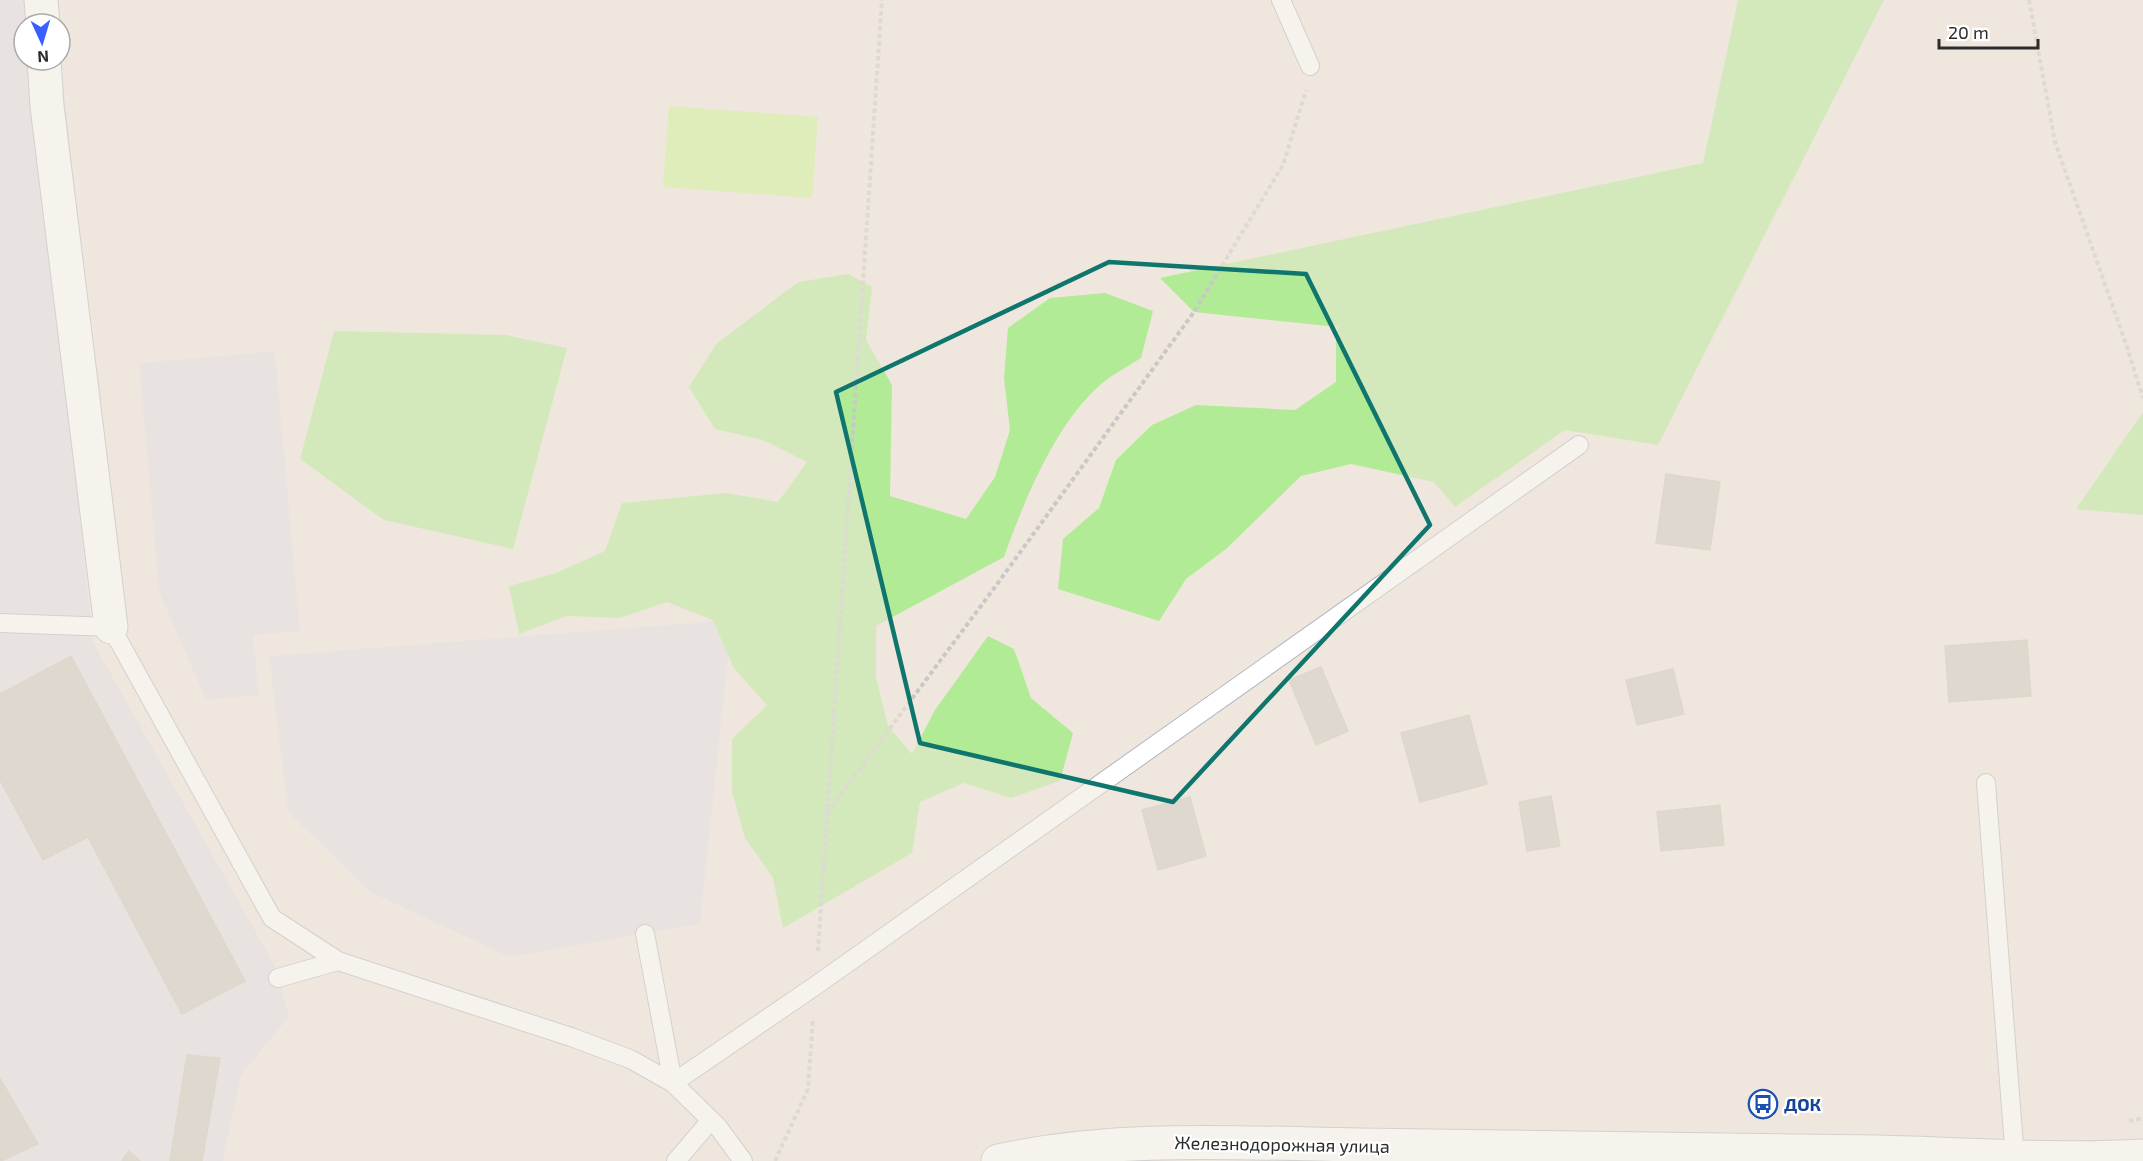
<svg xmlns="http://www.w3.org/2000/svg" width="2143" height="1161" viewBox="0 0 2143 1161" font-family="'Exo 2',sans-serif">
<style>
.industrial{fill:#e1dee7}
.green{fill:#b2eb95}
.pitch{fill:#c9f38f}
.building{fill:#cac5bc;stroke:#cbc4b6;stroke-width:1.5}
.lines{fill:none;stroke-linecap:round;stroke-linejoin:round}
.service-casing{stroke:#b1b4c1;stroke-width:20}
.minor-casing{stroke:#b1b4c1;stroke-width:35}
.secondary-casing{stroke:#b1b4c1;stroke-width:35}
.path{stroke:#c8c8c8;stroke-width:4;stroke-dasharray:4.5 3;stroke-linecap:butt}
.service{stroke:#fff;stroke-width:18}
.minor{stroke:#fff;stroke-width:33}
.secondary{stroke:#fff;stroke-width:33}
.marked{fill:none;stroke:#0f766e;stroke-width:4.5;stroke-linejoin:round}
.labels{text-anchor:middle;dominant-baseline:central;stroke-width:4.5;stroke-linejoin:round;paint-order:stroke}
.transit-label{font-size:18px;font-weight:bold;fill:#164399;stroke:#fff;text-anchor:start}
.street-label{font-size:18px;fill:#2c2c2c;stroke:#fff}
</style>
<rect width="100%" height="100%" fill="#efe7dd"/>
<path class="industrial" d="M0,0H55L57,24H24V60H60V51L90,335L61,338L93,642L275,966L289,1017L241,1075L223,1161H0Z
M275,351L300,631L253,635L259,695L206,700L159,592L139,363Z
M732,620L700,924L509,957L372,893L288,812L269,656Z"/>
<path class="green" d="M1738,0H1884L1658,445L1565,430L1455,507L1434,482L1351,464L1301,476L1226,549L1186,579L1159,621L1058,589L1063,539L1099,508L1116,460L1152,425L1196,405L1295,410L1336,382V331L1338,327L1194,312L1160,278L1703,163Z
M848,274L872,287L866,340L892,385L890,496L966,519L995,477L1010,430L1004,378L1008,328L1050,298L1105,293L1153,311L1141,358C1127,367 1111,375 1099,386C1055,425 1024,501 1004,557L876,626V677L888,726L912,754L935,710L988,636L1014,649L1031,698L1073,733L1060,781L1011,798L964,783L920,802L912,853L783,928L773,878L745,838L732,792V739L767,705L733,667L713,620L667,602L620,618L566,616L519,634L509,586L556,573L605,551L622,503L726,493L778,502L807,462L763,440L715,429L689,387L716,344L798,282Z
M334,331L506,335L567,348L513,549L384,520L300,459Z
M2143,412V515L2076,509Z"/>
<path class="pitch" d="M669,106L818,117L812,198L663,187Z"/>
<path class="building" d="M1666,474L1720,482L1710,550L1656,543Z
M2027,640L2031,696L1949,702L1945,646Z
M71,656L245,981L182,1014L88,837L43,860L0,780V694Z
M1321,667L1348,731L1316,745L1289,680Z
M1673,669L1684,714L1637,725L1626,680Z
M1469,715L1487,784L1420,802L1401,733Z
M1551,796L1560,846L1527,851L1519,802Z
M1190,797L1206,856L1158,870L1142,810Z
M1720,805L1724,845L1661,851L1657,812Z
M187,1055L220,1058L202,1161H170Z
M0,1078L38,1144L1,1161H0Z
M129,1151L140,1161H122Z"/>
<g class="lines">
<g class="service-casing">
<path id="service" d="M1281,0L1310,66
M0,623L111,627L272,918L338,961L571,1037L630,1059L673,1083L718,1127L743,1161
M1986,783L2015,1159
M645,934L673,1083L815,986L1579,445
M278,978L338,961
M676,1161L711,1120"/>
</g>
<g class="minor-casing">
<path id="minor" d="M41,0L43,24
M44,60L47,106L111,627"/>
</g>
<g class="secondary-casing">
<path id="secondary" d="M998,1161C1116,1135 1239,1143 1359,1145C1532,1147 1705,1149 1878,1152C1967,1154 2054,1161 2143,1156"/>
</g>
<path class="path" d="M2029,0L2055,142L2125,341L2143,398
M827,813L995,587L1194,312L1283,165L1306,90
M818,951L882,0
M2129,1121L2143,1118
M775,1161L808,1089L813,1018"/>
<use href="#service" class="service"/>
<use href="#minor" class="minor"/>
<use href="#secondary" class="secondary"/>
</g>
<path d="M0 0H2143V1161H0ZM1109,262L1306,274L1430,525L1173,802L920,743L836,392Z" fill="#efe7dd" fill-opacity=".55" fill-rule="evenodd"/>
<path class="marked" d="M1109,262L1306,274L1430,525L1173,802L920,743L836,392Z"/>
<defs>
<g id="bus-ring" transform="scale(1.5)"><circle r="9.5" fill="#fff" stroke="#1a4fb4" stroke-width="1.5"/><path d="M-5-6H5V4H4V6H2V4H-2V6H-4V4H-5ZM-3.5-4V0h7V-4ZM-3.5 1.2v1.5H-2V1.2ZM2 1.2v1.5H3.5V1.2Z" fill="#1a4fb4"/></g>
</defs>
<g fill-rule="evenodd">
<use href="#bus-ring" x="1763" y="1104"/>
</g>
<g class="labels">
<g class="transit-label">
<text x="1784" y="1104">ДОК</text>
</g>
<g class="street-label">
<text transform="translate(1282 1144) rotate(1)">Железнодорожная улица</text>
</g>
</g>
<g transform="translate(42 42) rotate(176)"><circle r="28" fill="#ffffff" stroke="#ababab" stroke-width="1.5"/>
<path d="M0-4.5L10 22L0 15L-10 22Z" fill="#3a5fff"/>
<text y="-9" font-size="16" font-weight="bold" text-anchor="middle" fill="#2c2c2c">N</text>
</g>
<path d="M1939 39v9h99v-9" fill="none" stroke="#2c2c2c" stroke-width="3"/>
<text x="1948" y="39" font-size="18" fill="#2c2c2c" stroke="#ffffff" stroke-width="4.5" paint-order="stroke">20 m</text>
</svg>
